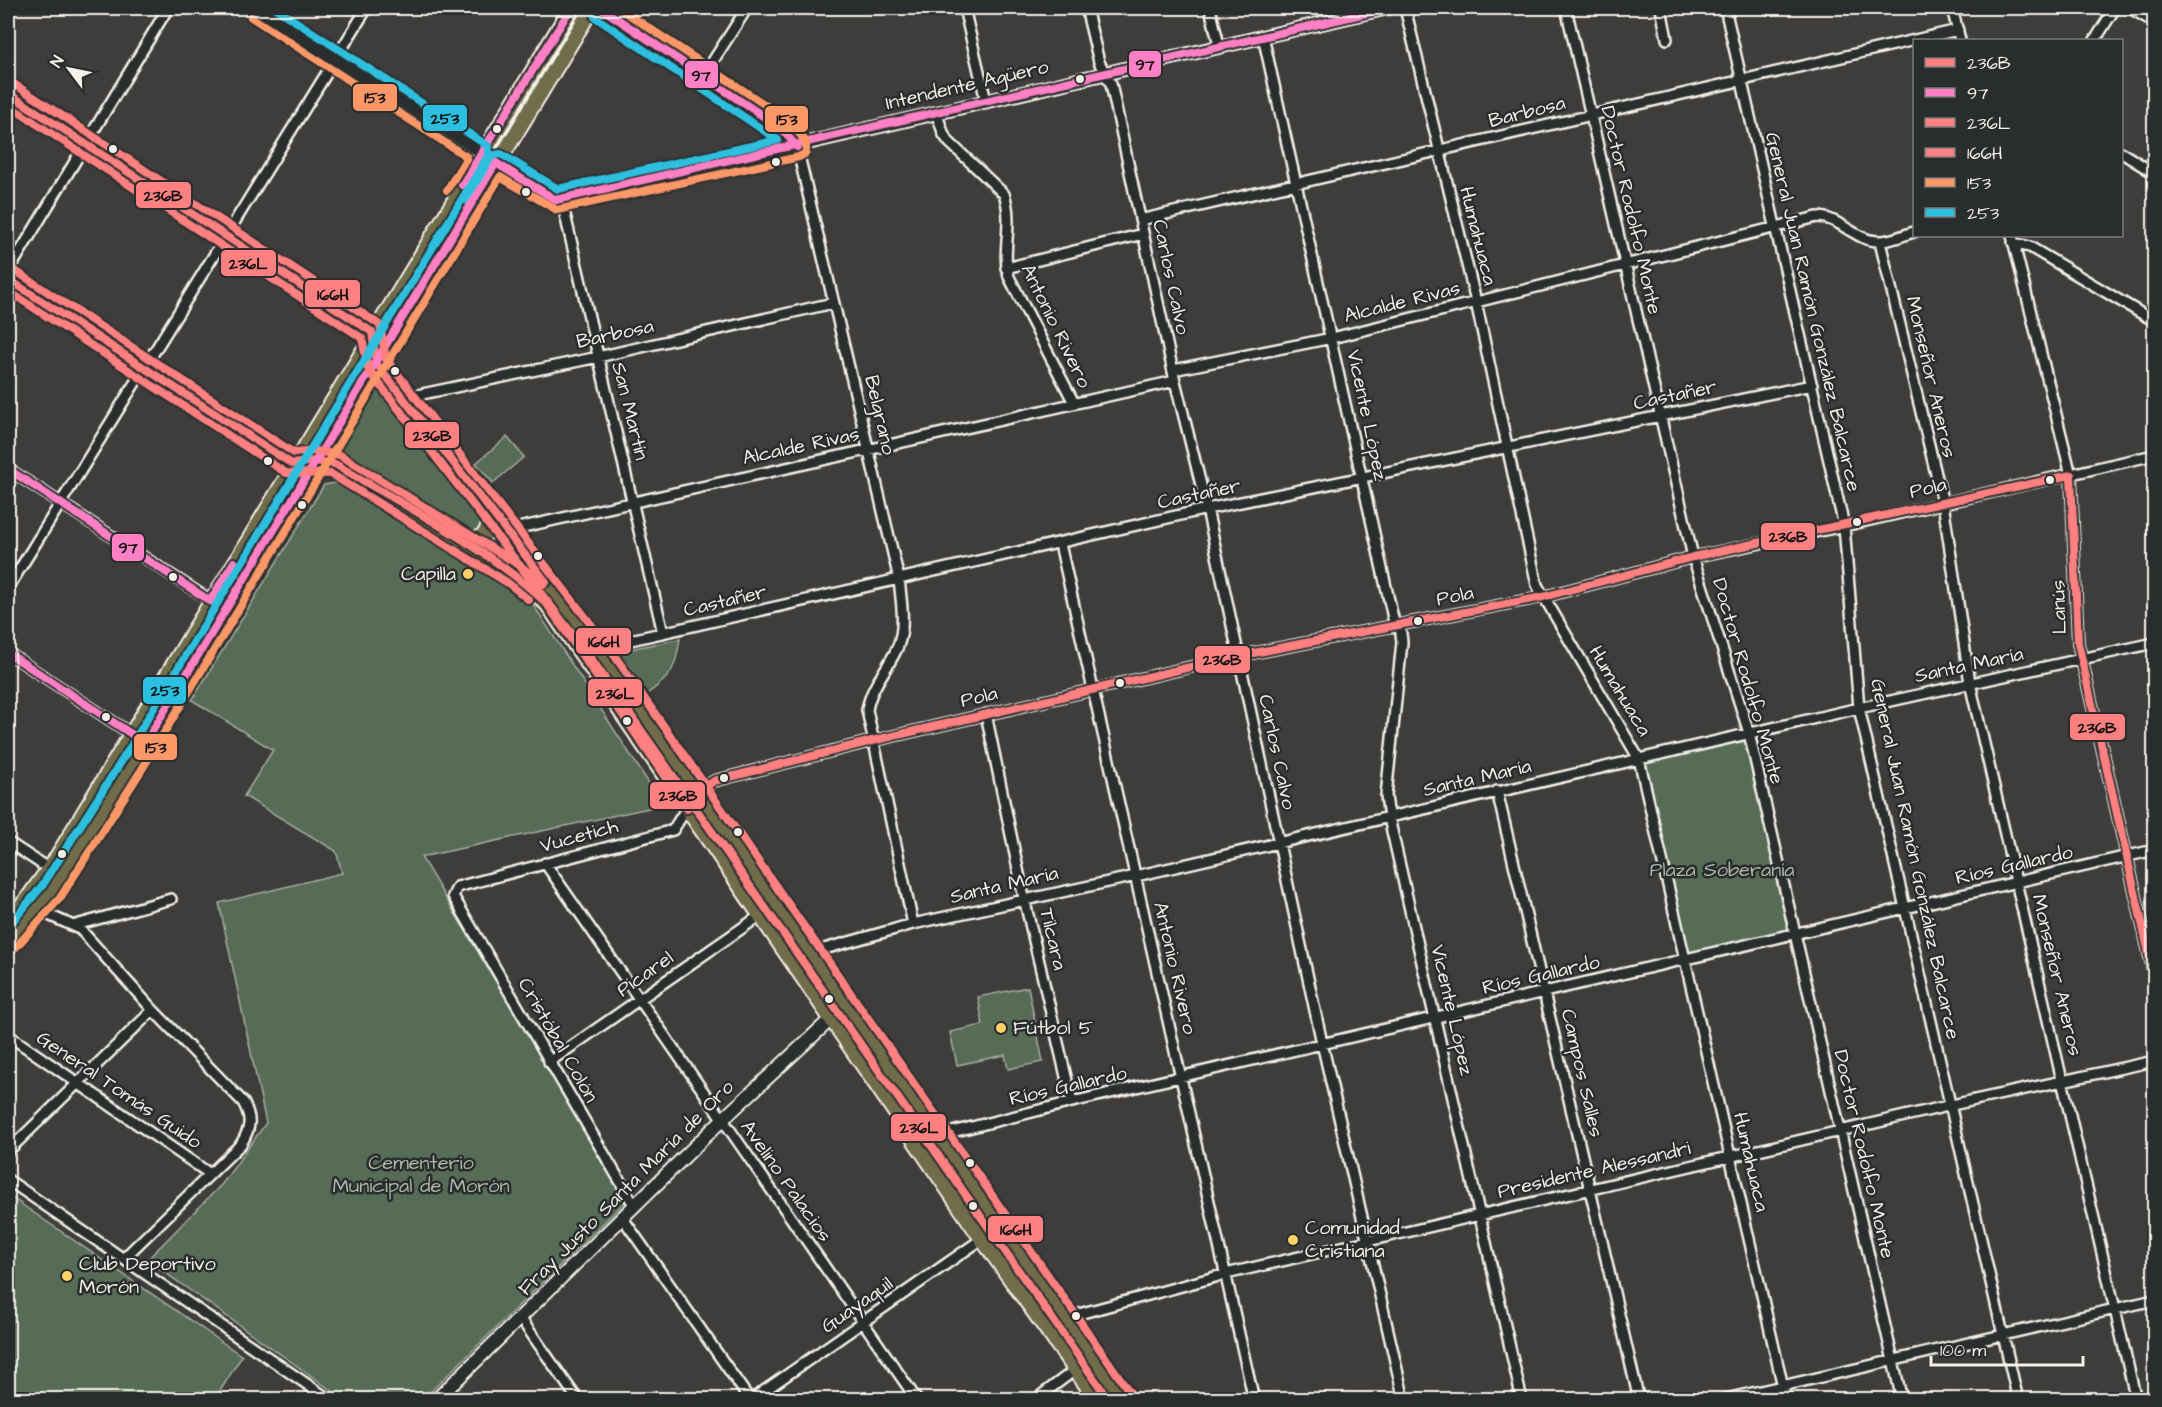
<svg xmlns="http://www.w3.org/2000/svg" width="2162" height="1407" viewBox="0 0 2162 1407" font-family="'Architects Daughter',sans-serif">
<style>
.green{fill:#576c57;stroke:#a6aea0;stroke-width:1.5}
.lines{fill:none;stroke-linecap:round;stroke-linejoin:round}
.street-casing{stroke:#f4f1e8;stroke-width:14}
.secondary-casing{stroke:#f4f1e8;stroke-width:16}
.primary-casing{stroke:#f4f1e8;stroke-width:18}
.street{stroke:#2a2d2e;stroke-width:9}
.secondary{stroke:#2a2d2e;stroke-width:12}
.primary{stroke:#716d4b;stroke-width:14}
.bus-1-casing{stroke:#2a2d2e;stroke-width:12}
.bus-2-casing{stroke:#2a2d2e;stroke-width:12}
.bus-3-casing{stroke:#2a2d2e;stroke-width:12}
.bus-4-casing{stroke:#2a2d2e;stroke-width:12}
.bus-5-casing{stroke:#2a2d2e;stroke-width:12}
.bus-6-casing{stroke:#2a2d2e;stroke-width:12}
.bus-1{stroke:#ff8080;stroke-width:8}
.bus-2{stroke:#ff80c5;stroke-width:8}
.bus-3{stroke:#ff8080;stroke-width:8}
.bus-4{stroke:#ff8080;stroke-width:8}
.bus-5{stroke:#fc9868;stroke-width:8}
.bus-6{stroke:#2dbfdf;stroke-width:8}
.bus-dot{fill:#f4f1e8;stroke:#2a2d2e;stroke-width:2}
.poi-dot{fill:#ffd166;stroke:#2a2d2e;stroke-width:2}
.labels{text-anchor:middle;dominant-baseline:central;stroke-width:5;stroke-linejoin:round;paint-order:stroke}
.street-label{font-size:20px;fill:#f4f1e8;stroke:#2a2d2e}
.poi-label{font-size:20px;fill:#f4f1e8;stroke:#2a2d2e;text-anchor:start}
.park-label{font-size:20px;fill:#adb5a7;stroke:#2a2d2e}
.line-badge{stroke:#2a2d2e;stroke-width:2}
.pale-badge-label{font-size:16px;text-anchor:middle;font-weight:bold;fill:#111}
</style>
<rect width="100%" height="100%" fill="#3f3c3c"/>
<filter id="ink" filterUnits="userSpaceOnUse"><feTurbulence type="fractalNoise" baseFrequency=".0167" numOctaves="2"/><feDisplacementMap in="SourceGraphic" scale="12" xChannelSelector="R" yChannelSelector="G"/><feConvolveMatrix kernelMatrix="1 2 1 2 8 2 1 2 1" color-interpolation-filters="sRGB"/></filter>
<g filter="url(#ink)">
<path class="green" d="M579,8L582,10L499,146L496,144Z
M474,179L477,181L385,333L382,331Z
M372,384L382,386L485,517C481,528 478,534 466,537L337,456L334,447Z
M507,437L524,457L493,483L476,463Z
M298,469L301,471L228,593L225,591Z
M340,482L527,595L663,805L421,857L627,1200L423,1399H344L147,1260L222,1184L266,1123L219,903L342,873L336,851L244,796L273,750L192,700L324,485Z
M494,530L593,653L681,785L679,786L590,655L557,612L525,573L481,546L493,539Z
M211,614L214,616L153,717L150,715Z
M680,639C675,672 671,677 643,697L610,653Z
M1749,733L1794,933L1684,960L1639,759Z
M714,830L829,996L826,997L710,831Z
M1028,987L1043,1062L1008,1069L1005,1055L957,1065L950,1032L983,1025L978,997Z
M844,1018L1046,1310L1043,1311L842,1020Z
M8,1195L242,1356L215,1399H8Z"/>
<g class="lines">
<g class="street-casing">
<path id="street" d="M964,8L986,101
M1086,8L1099,62L1111,84L1175,381L1207,509L1322,1043L1404,1400
M1210,8L1219,45
M1347,8L1349,16
M1405,8L1476,302L1537,585L1639,759L1786,1400
M1566,8L1693,557L1749,733L1902,1400
M1661,8L1667,39
M1725,8L1844,526L1859,708L2018,1400
M1952,8L1960,40
M2130,8L2154,22
M1263,36L1395,627
M2095,40L2115,8
M704,75L747,8
M936,112L944,135L949,142L1004,194C1014,223 1001,251 1009,277L1074,403
M797,147L899,579C901,600 906,625 898,646C889,668 871,685 867,710L913,924
M2122,153L2154,173
M556,200L563,206L663,633
M1140,220L1958,30
M2012,236L2071,475L2078,643L2154,975
M1880,242L1943,503L1970,683L2136,1400
M2013,243L2030,247L2154,321
M1006,268L1143,234
M8,272L168,8
M8,279L292,464
M1173,370L1332,338L1817,217C1840,217 1856,241 1878,241C1889,242 1903,235 1914,232
M403,398L598,357L833,303
M8,469L225,610
M505,531L1175,381
M1060,544L1254,1400
M8,588L367,8
M1400,625L1402,642L1386,796L1389,818L1522,1400
M598,651L613,644L1207,509L1812,385
M8,653L145,743
M986,714L1024,898L1072,1102
M1497,791L1639,1400
M8,842L49,869
M545,863L917,1400
M33,908L80,929L153,1010L243,1102C252,1118 251,1128 241,1144L124,1258
M76,925L171,899
M810,953L913,924L1136,876L1859,708L2154,643
M8,1035L210,1174
M549,1062L761,915
M936,1136L1072,1102L2154,850
M8,1151L153,1010
M8,1180L330,1400
M634,1205L453,896L457,887L673,830L696,793L714,781L872,741L1238,656L1543,597L1693,557L1844,526L2154,455
M622,1217L750,1400
M521,1319L578,1400
M1046,1329L1064,1318L1226,1274L1952,1105L2154,1061
M751,1400L982,1239
M1035,1400L1092,1357
M1722,1400L2154,1300"/>
</g>
<g class="secondary-casing">
<path id="secondary" d="M257,8L556,200C834,139 1110,71 1388,8
M601,8L781,128L797,147
M8,93L372,332
M436,1400L722,1120L845,1006"/>
</g>
<g class="primary-casing">
<path id="primary" d="M372,332L376,363L598,651L1122,1400
M292,464L315,461L335,464L514,574L547,604L982,1239L1097,1400
M468,545L485,534L493,515
M8,920L25,902L54,862L571,8
M8,941L28,921L51,892L135,760L592,8"/>
</g>
<use href="#street" class="street"/>
<use href="#secondary" class="secondary"/>
<use href="#primary" class="primary"/>
<g class="bus-1-casing">
<path id="bus-1" d="M8,93L372,332L376,363L546,582
M8,279L292,464L315,461L335,464C401,504 494,551 547,604L687,809L696,793L714,781L872,741L1238,656L1543,597L1693,557L2071,475
M2071,475L2078,643L2154,975"/>
</g>
<g class="bus-2-casing">
<path id="bus-2" d="M601,8L781,128L797,147
M462,185L571,8
M8,469L210,601L234,562
M8,653L145,743L496,163L556,200L1388,8"/>
</g>
<g class="bus-3-casing">
<path id="bus-3" d="M8,105L362,338L368,369L590,657L1109,1400
M8,291L286,473L331,474L508,583L529,600"/>
</g>
<g class="bus-4-casing">
<path id="bus-4" d="M14,84L380,325L386,359L607,645L1131,1394
M14,270L294,453L316,451L340,455L519,565L543,584"/>
</g>
<g class="bus-5-casing">
<path id="bus-5" d="M251,17L467,157L447,190
M15,948L60,898L144,766L500,177L557,210L799,157L806,153V142L788,120L619,8"/>
</g>
<g class="bus-6-casing">
<path id="bus-6" d="M275,8L488,146L490,159L465,200
M8,927L42,886L126,754L488,156L501,154L558,189L778,140L595,17"/>
</g>
<use href="#bus-1" class="bus-1"/>
<use href="#bus-2" class="bus-2"/>
<use href="#bus-3" class="bus-3"/>
<use href="#bus-4" class="bus-4"/>
<use href="#bus-5" class="bus-5"/>
<use href="#bus-6" class="bus-6"/>
</g>
</g>
<g class="bus-dot">
<circle cx="1080" cy="79" r="5"/>
<circle cx="497" cy="129" r="5"/>
<circle cx="113" cy="149" r="5"/>
<circle cx="776" cy="162" r="5"/>
<circle cx="526" cy="192" r="5"/>
<circle cx="395" cy="371" r="5"/>
<circle cx="268" cy="461" r="5"/>
<circle cx="2050" cy="480" r="5"/>
<circle cx="302" cy="505" r="5"/>
<circle cx="1857" cy="522" r="5"/>
<circle cx="538" cy="556" r="5"/>
<circle cx="173" cy="577" r="5"/>
<circle cx="1418" cy="621" r="5"/>
<circle cx="1120" cy="683" r="5"/>
<circle cx="106" cy="717" r="5"/>
<circle cx="627" cy="721" r="5"/>
<circle cx="724" cy="778" r="5"/>
<circle cx="738" cy="832" r="5"/>
<circle cx="62" cy="854" r="5"/>
<circle cx="829" cy="999" r="5"/>
<circle cx="970" cy="1163" r="5"/>
<circle cx="973" cy="1206" r="5"/>
<circle cx="1076" cy="1316" r="5"/>
</g>
<g class="poi-dot">
<circle cx="468" cy="574" r="6"/>
<circle cx="1001" cy="1028" r="6"/>
<circle cx="1293" cy="1240" r="6"/>
<circle cx="67" cy="1276" r="6"/>
</g>
<g class="labels">
<g class="street-label">
<text transform="translate(967 85) rotate(-13)">Intendente Agüero</text>
<text transform="translate(1527 112) rotate(-14)">Barbosa</text>
<text transform="translate(1631 210) rotate(77)">Doctor Rodolfo Monte</text>
<text transform="translate(1478 236) rotate(76)">Humahuaca</text>
<text transform="translate(1171 277) rotate(78)">Carlos Calvo</text>
<text transform="translate(1402 302) rotate(-14)">Alcalde Rivas</text>
<text transform="translate(1813 312) rotate(77)">General Juan Ramón González Balcarce</text>
<text transform="translate(1056 326) rotate(64)">Antonio Rivero</text>
<text transform="translate(615 334) rotate(-12)">Barbosa</text>
<text transform="translate(1931 377) rotate(77)">Monseñor Aneros</text>
<text transform="translate(1675 395) rotate(-12)">Castañer</text>
<text transform="translate(630 411) rotate(76)">San Martín</text>
<text transform="translate(880 415) rotate(77)">Belgrano</text>
<text transform="translate(1367 415) rotate(78)">Vicente López</text>
<text transform="translate(801 446) rotate(-12)">Alcalde Rivas</text>
<text transform="translate(1928 488) rotate(-13)">Pola</text>
<text transform="translate(1199 494) rotate(-12)">Castañer</text>
<text transform="translate(1455 596) rotate(-11)">Pola</text>
<text transform="translate(725 601) rotate(-13)">Castañer</text>
<text transform="translate(2059 607) rotate(-92)">Lanús</text>
<text transform="translate(1969 665) rotate(-12)">Santa María</text>
<text transform="translate(1748 681) rotate(74)">Doctor Rodolfo Monte</text>
<text transform="translate(1620 691) rotate(59)">Humahuaca</text>
<text transform="translate(979 697) rotate(-13)">Pola</text>
<text transform="translate(1277 752) rotate(78)">Carlos Calvo</text>
<text transform="translate(1477 778) rotate(-13)">Santa María</text>
<text transform="translate(579 836) rotate(-15)">Vucetich</text>
<text transform="translate(1915 859) rotate(78)">General Juan Ramón González Balcarce</text>
<text transform="translate(2014 865) rotate(-13)">Ríos Gallardo</text>
<text transform="translate(1004 885) rotate(-13)">Santa María</text>
<text transform="translate(1053 939) rotate(77)">Tilcara</text>
<text transform="translate(1175 968) rotate(77)">Antonio Rivero</text>
<text transform="translate(645 974) rotate(-35)">Picarel</text>
<text transform="translate(1541 975) rotate(-13)">Ríos Gallardo</text>
<text transform="translate(2057 975) rotate(77)">Monseñor Aneros</text>
<text transform="translate(1452 1010) rotate(77)">Vicente López</text>
<text transform="translate(558 1040) rotate(60)">Cristóbal Colón</text>
<text transform="translate(1582 1073) rotate(77)">Campos Salles</text>
<text transform="translate(1068 1086) rotate(-13)">Ríos Gallardo</text>
<text transform="translate(119 1090) rotate(34)">General Tomás Guido</text>
<text transform="translate(1864 1154) rotate(77)">Doctor Rodolfo Monte</text>
<text transform="translate(1751 1162) rotate(77)">Humahuaca</text>
<text transform="translate(1594 1170) rotate(-13)">Presidente Alessandri</text>
<text transform="translate(786 1181) rotate(55)">Avelino Palacios</text>
<text transform="translate(626 1188) rotate(-45)">Fray Justo Santa María de Oro</text>
<text transform="translate(857 1305) rotate(-35)">Guayaquil</text>
</g>
<g class="poi-label">
<text x="456" y="574" text-anchor="end">Capilla</text>
<text x="1013" y="1028">Fútbol 5</text>
<text x="1305" y="1228">Comunidad<tspan x="1305" dy="23">Cristiana</tspan></text>
<text x="79" y="1264">Club Deportivo<tspan x="79" dy="23">Morón</tspan></text>
</g>
<g class="park-label">
<text x="1722" y="870">Plaza Soberanía</text>
<text x="421" y="1163">Cementerio<tspan x="421" dy="23">Municipal de Morón</tspan></text>
</g>
</g>
<g class="line-badge">
<rect x="1128" y="50" width="34" height="28" rx="6" fill="#ff80c5"/>
<rect x="684" y="60" width="35" height="29" rx="6" fill="#ff80c5"/>
<rect x="352" y="83" width="46" height="29" rx="6" fill="#fc9868"/>
<rect x="422" y="104" width="46" height="28" rx="6" fill="#2dbfdf"/>
<rect x="764" y="105" width="45" height="28" rx="6" fill="#fc9868"/>
<rect x="135" y="181" width="57" height="28" rx="6" fill="#ff8080"/>
<rect x="220" y="249" width="57" height="28" rx="6" fill="#ff8080"/>
<rect x="304" y="279" width="57" height="29" rx="6" fill="#ff8080"/>
<rect x="404" y="421" width="56" height="28" rx="6" fill="#ff8080"/>
<rect x="1760" y="522" width="56" height="29" rx="6" fill="#ff8080"/>
<rect x="111" y="533" width="34" height="29" rx="6" fill="#ff80c5"/>
<rect x="575" y="627" width="57" height="28" rx="6" fill="#ff8080"/>
<rect x="1194" y="645" width="57" height="29" rx="6" fill="#ff8080"/>
<rect x="142" y="676" width="45" height="29" rx="6" fill="#2dbfdf"/>
<rect x="587" y="678" width="56" height="29" rx="6" fill="#ff8080"/>
<rect x="2069" y="713" width="57" height="28" rx="6" fill="#ff8080"/>
<rect x="133" y="733" width="45" height="28" rx="6" fill="#fc9868"/>
<rect x="649" y="781" width="57" height="29" rx="6" fill="#ff8080"/>
<rect x="890" y="1113" width="57" height="29" rx="6" fill="#ff8080"/>
<rect x="987" y="1215" width="57" height="28" rx="6" fill="#ff8080"/>
</g>
<g class="pale-badge-label">
<text x="1145" y="70">97</text>
<text x="701" y="81">97</text>
<text x="375" y="103">153</text>
<text x="445" y="124">253</text>
<text x="787" y="125">153</text>
<text x="163" y="201">236B</text>
<text x="248" y="269">236L</text>
<text x="333" y="300">166H</text>
<text x="432" y="441">236B</text>
<text x="1788" y="542">236B</text>
<text x="128" y="553">97</text>
<text x="604" y="647">166H</text>
<text x="1222" y="665">236B</text>
<text x="165" y="696">253</text>
<text x="615" y="699">236L</text>
<text x="2097" y="733">236B</text>
<text x="156" y="753">153</text>
<text x="678" y="801">236B</text>
<text x="919" y="1133">236L</text>
<text x="1016" y="1235">166H</text>
</g>
<rect width="2162" height="1407" fill="none" stroke="#2a2d2e" stroke-width="30"/>
<rect x="15" y="15" width="2132" height="1377" fill="none" stroke="#f4f1e8" stroke-width="2" filter="url(#ink)"/>
<rect x="1913" y="39" width="210" height="198" fill="#2a2d2e" stroke="#7b7b78" stroke-width="1.5"/>
<rect x="1925" y="58" width="30" height="9" fill="#ff8080" stroke="#7b7b78" stroke-width="1.5"/>
<text x="1967" y="69" font-size="18" fill="#f4f1e8">236B</text>
<rect x="1925" y="88" width="30" height="9" fill="#ff80c5" stroke="#7b7b78" stroke-width="1.5"/>
<text x="1967" y="99" font-size="18" fill="#f4f1e8">97</text>
<rect x="1925" y="118" width="30" height="9" fill="#ff8080" stroke="#7b7b78" stroke-width="1.5"/>
<text x="1967" y="129" font-size="18" fill="#f4f1e8">236L</text>
<rect x="1925" y="148" width="30" height="9" fill="#ff8080" stroke="#7b7b78" stroke-width="1.5"/>
<text x="1967" y="159" font-size="18" fill="#f4f1e8">166H</text>
<rect x="1925" y="178" width="30" height="9" fill="#fc9868" stroke="#7b7b78" stroke-width="1.5"/>
<text x="1967" y="189" font-size="18" fill="#f4f1e8">153</text>
<rect x="1925" y="208" width="30" height="9" fill="#2dbfdf" stroke="#7b7b78" stroke-width="1.5"/>
<text x="1967" y="219" font-size="18" fill="#f4f1e8">253</text>
<g transform="translate(69 69) rotate(302)" stroke="#2a2d2e" stroke-width="4.5" paint-order="stroke">
<path d="M0-4.5L10 22L0 15L-10 22Z" fill="#f4f1e8"/>
<text y="-9" font-size="16" font-weight="bold" text-anchor="middle" fill="#f4f1e8">N</text>
</g>
<path d="M1931 1356v9h152v-9" fill="none" stroke="#f4f1e8" stroke-width="3"/>
<text x="1940" y="1356" font-size="18" fill="#f4f1e8" stroke="#2a2d2e" stroke-width="4.5" paint-order="stroke">100 m</text>
</svg>
